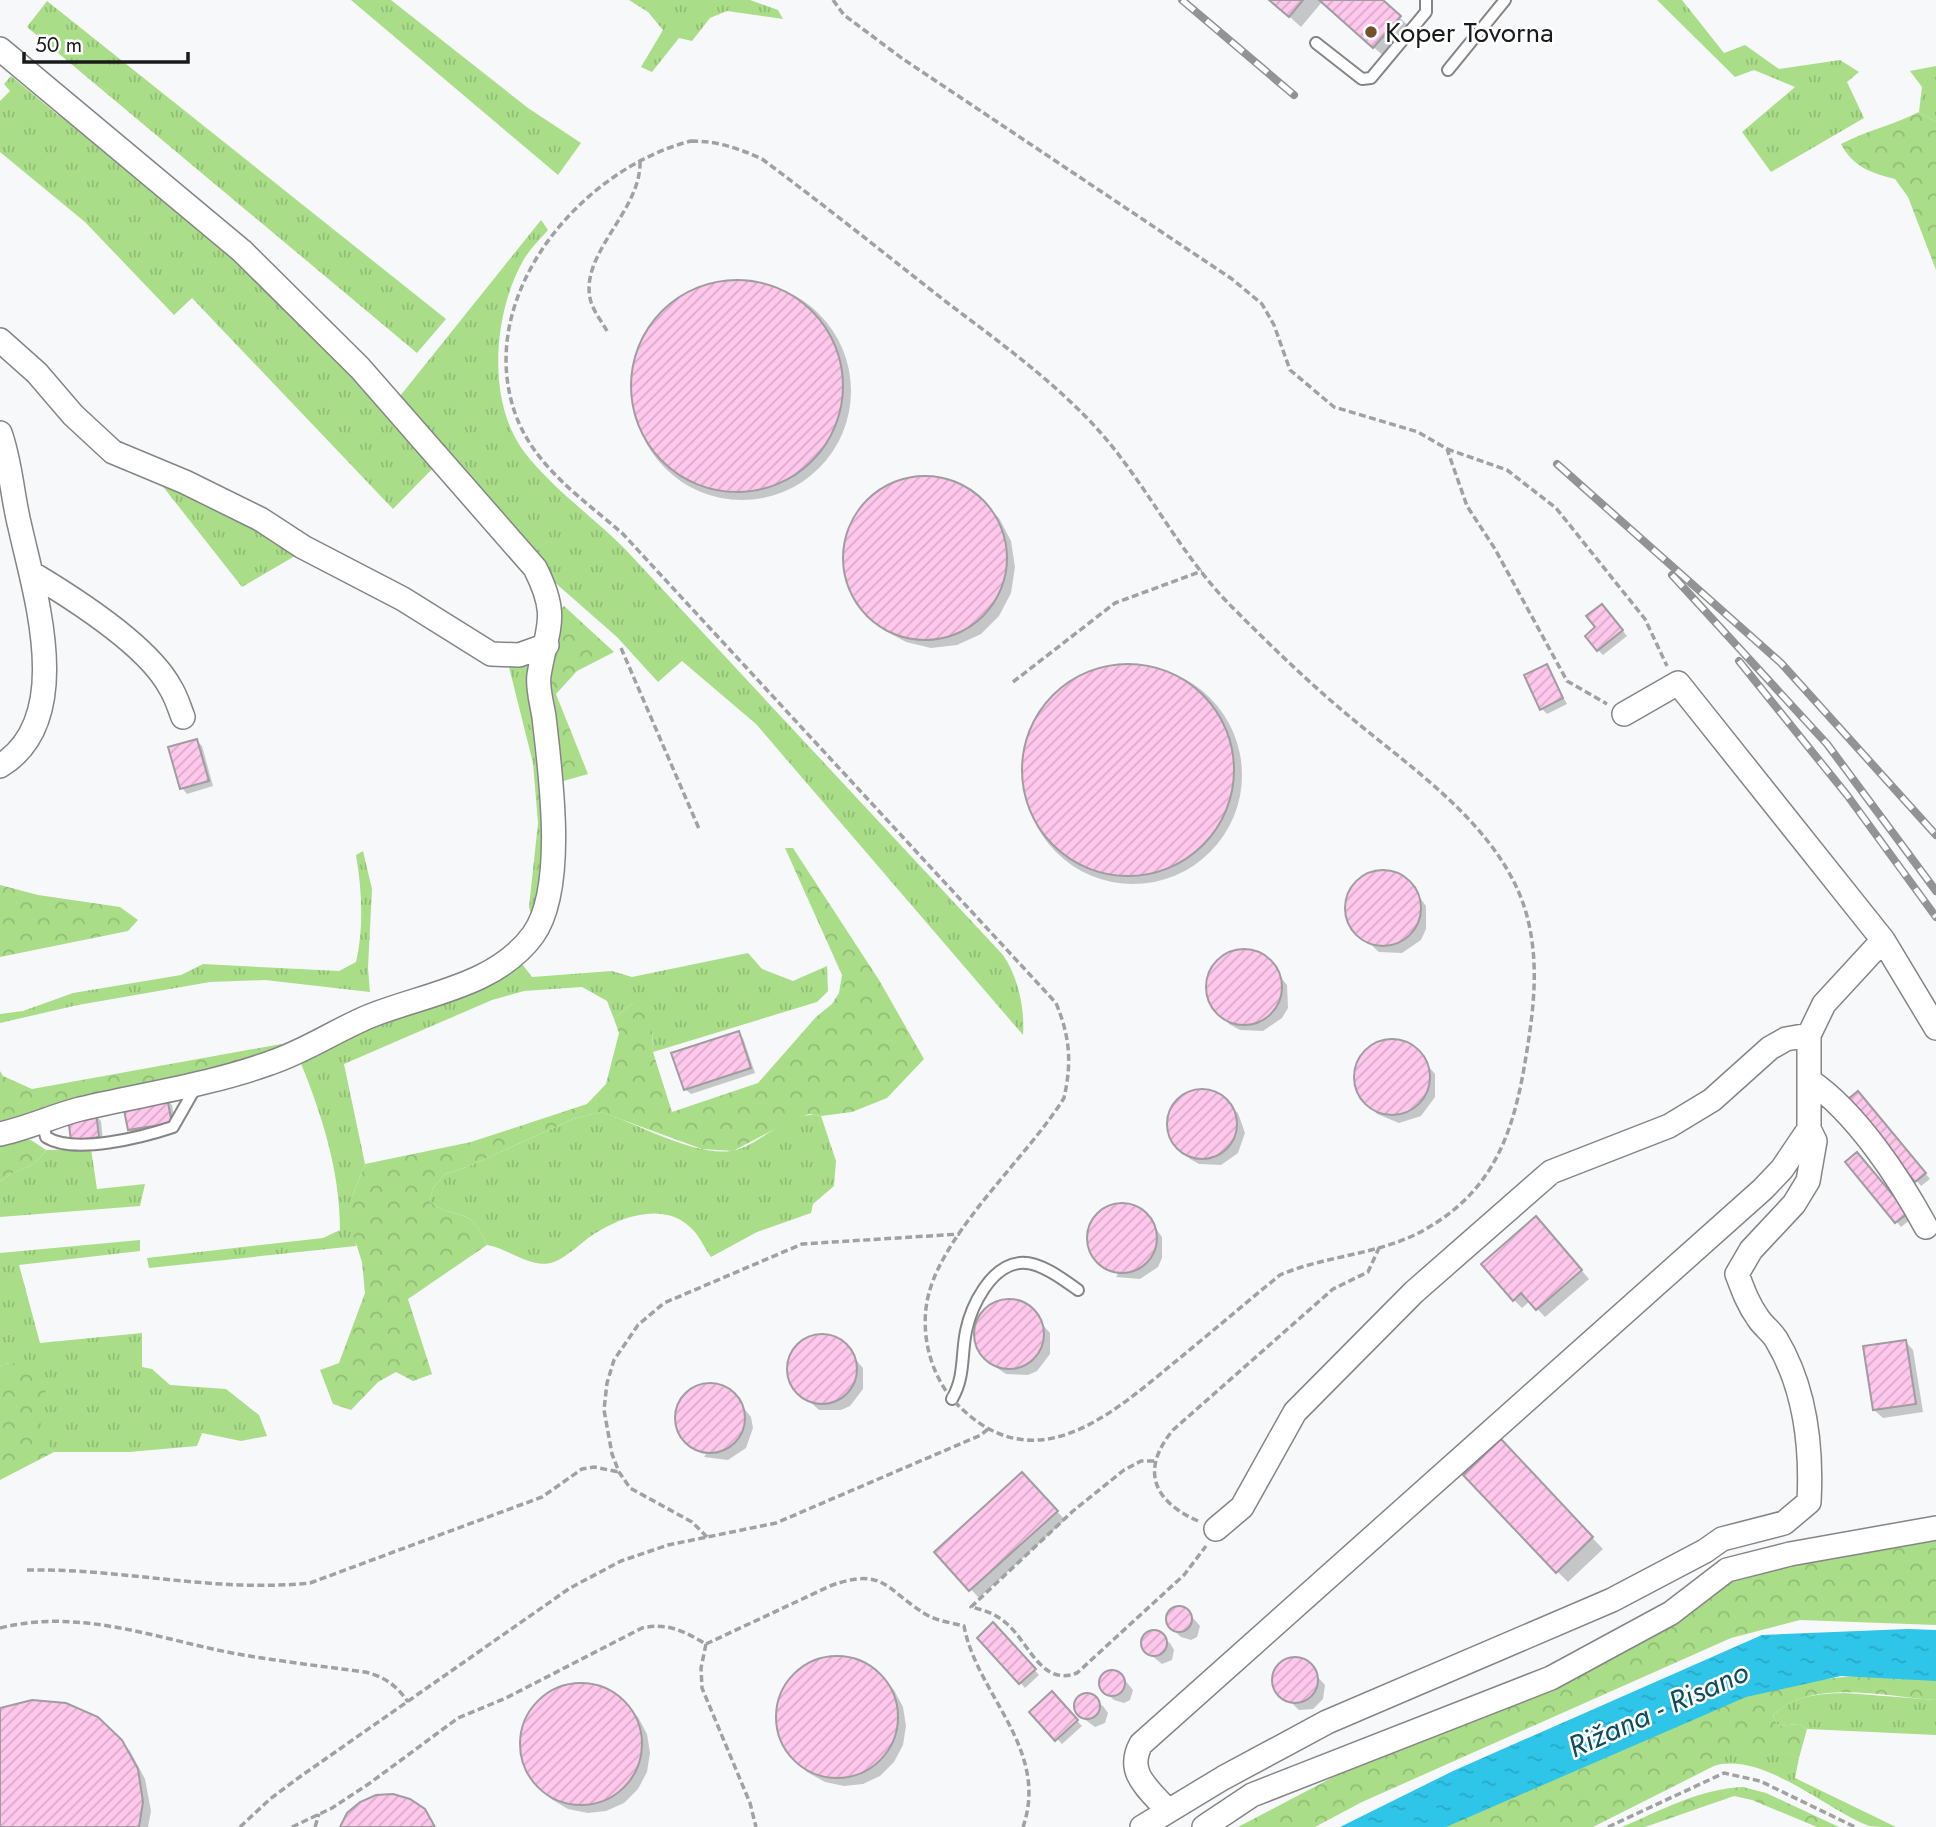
<svg xmlns="http://www.w3.org/2000/svg" width="1936" height="1827" viewBox="0 0 1936 1827" font-family="Jost,sans-serif">
<style>
.grass{fill:url(#grass-tufts)}
.forest{fill:url(#forest-crowns)}
.water{fill:url(#water-ripples)}
.shadow{fill:#0003}
.building{fill:url(#building-hatch);stroke:#a09d9f;stroke-width:2}
.lines{fill:none;stroke-linecap:round;stroke-linejoin:round}
.service-casing{stroke:#858587;stroke-width:14}
.minor-casing{stroke:#858587;stroke-width:26}
.path{stroke:#a0a1a2;stroke-width:3.5;stroke-dasharray:7 3.5;stroke-linecap:butt}
.service{stroke:#fff;stroke-width:10}
.minor{stroke:#fff;stroke-width:23}
.rail-casing{stroke:#929394;stroke-width:8}
.rail{stroke:#fff;stroke-width:5;stroke-dasharray:16;stroke-linecap:butt}
.poi-dot{fill:#735129;stroke:#fff;stroke-width:2.5}
.labels{text-anchor:middle;dominant-baseline:central;stroke-width:5;stroke-linejoin:round;paint-order:stroke}
.poi-label{font-size:28px;fill:#1a1a1b;stroke:#fff;text-anchor:start}
.water-label{font-size:30px;font-style:italic;fill:#0f4c5b;stroke:#fff}
</style>
<defs>
<pattern id="grass-tufts" width="24" height="20" patternUnits="userSpaceOnUse" patternTransform="scale(1.75)"><rect width="24" height="20" fill="#a9dd88"/><path d="M3 7l-1-3M5 7V3M7 7l1-3M15 17l-1-3M17 17v-4M19 17l1-3" fill="none" stroke="#91bd75"/></pattern>
<pattern id="forest-crowns" width="20" height="18" patternUnits="userSpaceOnUse" patternTransform="scale(1.75)"><rect width="20" height="18" fill="#a9dd88"/><path d="M2 6a3 3 0 1 1 6 0M12 15a3 3 0 1 1 6 0" fill="none" stroke="#91bd75"/></pattern>
<pattern id="water-ripples" width="26" height="14" patternUnits="userSpaceOnUse" patternTransform="scale(1.75)"><rect width="26" height="14" fill="#2ec5e8"/><path d="M2 4q2-2 4 0t4 0M15 11q2-2 4 0t4 0" fill="none" stroke="#28a9c6"/></pattern>
<pattern id="building-hatch" width="6" height="6" patternUnits="userSpaceOnUse" patternTransform="scale(1.75)"><rect width="6" height="6" fill="#fec7eb"/><path d="M-1 1l2-2M0 6l6-6M5 7l2-2" fill="none" stroke="#d9aac9"/></pattern>
</defs>
<rect width="100%" height="100%" fill="#f7f8fa"/>
<path class="grass" d="M351,0H391L528,108L581,143L558,175Z
M629,0H750L778,10L783,19L727,11L710,18L692,41L679,38L652,72L641,67L663,30L648,12Z
M1657,0H1682L1724,53L1745,45L1779,69L1840,60L1859,72L1847,82L1864,118L1771,172L1742,132L1795,87L1754,70L1735,77Z
M47,1L446,319L417,353L27,27Z
M1936,66V122L1919,112L1922,87L1910,71Z
M11,76L58,115L66,113L255,275L358,375L436,465L393,509L192,298L174,315L85,222L0,152V101L10,91L4,84Z
M541,220L548,230C540,239 530,249 524,259C493,313 486,402 525,453C554,490 592,516 625,549L1003,955C1018,977 1025,1008 1023,1035L756,724L682,661L658,682L617,637L552,580L396,401Z
M157,479L200,496L300,553L242,587Z
M535,656L547,870L533,921L529,907L538,823L533,763L508,663Z
M363,851L372,889L368,968L370,992L265,980L210,982L78,1005L0,1023V1014L23,1011L73,993L181,975L203,964L339,971L356,962C364,928 362,890 356,855Z
M748,953L762,969L793,981L827,966L828,991L817,1002L653,1052L652,1027L633,1003L614,1019L607,1001L582,987L524,991L492,1000L344,1064L365,1164L352,1197L356,1246L149,1268L147,1258L323,1238L340,1230C340,1171 322,1115 300,1061L519,960L532,977L612,971L632,977Z
M601,1112C639,1124 693,1156 731,1151C763,1146 786,1108 821,1116L836,1161L834,1186L813,1204L811,1213L757,1232L711,1257C705,1249 700,1237 693,1230C667,1201 623,1215 594,1234C582,1242 567,1257 554,1262C532,1270 508,1248 487,1245C469,1201 455,1223 429,1201L433,1188L445,1174L467,1167L573,1119Z
M91,1149L97,1189L145,1184L140,1206L0,1217V1182C17,1166 33,1172 46,1150Z
M140,1240V1251L19,1265L40,1343L142,1333V1367L152,1369L170,1385L226,1389L259,1415L267,1436L241,1441L202,1433L197,1446L129,1452H54L44,1441L38,1416L9,1363L0,1366V1253Z
M1845,1693L1936,1700V1735L1807,1729L1799,1724L1778,1726L1773,1716C1793,1695 1818,1694 1845,1693Z
M1747,1744L1770,1746L1799,1758L1795,1778L1896,1827C1887,1827 1876,1827 1869,1826C1827,1810 1762,1751 1714,1766L1715,1752Z"/>
<path class="forest" d="M1919,112L1936,122V270L1908,197L1895,179C1871,173 1853,167 1841,144C1866,131 1893,125 1919,112Z
M564,606L614,652L577,671L556,694L588,774L560,782L545,687L559,610Z
M785,848H793L879,980L924,1059L887,1098L852,1112L821,1116L809,1114L794,1119L733,1151L702,1149L601,1112L573,1119L467,1167L445,1174L433,1188L429,1201C455,1223 469,1201 487,1245L408,1299L432,1374L413,1381L396,1372L378,1382L351,1410L333,1404L320,1370L339,1363L365,1293L362,1262L352,1231V1197L365,1164L471,1142L587,1104L606,1084L619,1033L614,1019L633,1003L646,1004L652,1027L653,1052L672,1112L758,1083L816,1017L832,1004L839,993L842,975Z
M0,885L38,895L120,907L138,920L128,931L0,957Z
M281,1044L295,1047L0,1124V1071L3,1076L32,1089Z
M31,1140L46,1150C33,1172 17,1166 0,1182V1141Z
M9,1363L18,1364L46,1389C39,1414 36,1432 54,1452L0,1480V1366Z
M1936,1540V1625L1800,1620L1731,1638L1362,1802L1315,1827H1238L1381,1752L1560,1682L1626,1652L1681,1620L1729,1577L1865,1549Z
M1899,1671L1936,1674V1700C1887,1697 1809,1677 1773,1716L1778,1726L1799,1724L1807,1729L1799,1758C1765,1744 1752,1743 1716,1752L1714,1766L1593,1827H1440L1630,1737L1779,1684Z
M1743,1787L1766,1793L1839,1827H1817L1752,1800L1734,1796L1645,1827H1622C1662,1810 1699,1789 1743,1787Z"/>
<path class="water" d="M1908,1629L1936,1630V1681L1841,1676L1746,1697L1446,1827H1340L1453,1771L1762,1635Z"/>
<path class="shadow" d="M1271,0H1380L1411,28L1386,58L1322,2L1301,27Z
M633 391a109 109 0 1 1 218 0a109 109 0 1 1-218 0Z
M919,478L946,480L971,491L999,518L1011,541L1015,567L1011,593L999,616L981,634L957,645L931,648L906,642L882,629L856,599L846,573L845,546L854,521L870,499L893,484Z
M1607,611L1627,636L1603,655L1598,650V628Z
M1546,666L1567,704L1547,714L1542,709Z
M1024 775a109 109 0 1 1 218 0a109 109 0 1 1-218 0Z
M197,741L202,746L213,786L187,794L182,788L171,748Z
M1392,873L1412,887L1426,906V929L1421,940L1402,953L1379,952L1351,927L1347,915L1350,892L1368,875Z
M1253,952L1264,957L1287,985L1288,1008L1282,1018L1263,1031L1240,1030L1229,1024L1208,994L1212,970L1229,954Z
M738,1033L743,1038L755,1073L691,1094L685,1089Z
M1401,1042L1412,1047L1435,1074V1097L1421,1116L1399,1123L1377,1114L1356,1084L1359,1060L1377,1044Z
M1211,1092L1238,1113L1245,1133L1238,1153L1221,1165L1199,1164L1190,1159L1170,1131L1173,1109L1189,1094Z
M1863,1098L1930,1179L1921,1186L1916,1180Z
M167,1100L172,1105L176,1128L135,1135L129,1130Z
M95,1115L101,1121L103,1142L78,1145Z
M1847,1162L1911,1219L1901,1227Z
M1130,1206L1148,1218L1162,1237V1258L1158,1267L1140,1279L1116,1277L1118,1274L1100,1264L1089,1245L1092,1223L1108,1208Z
M1544,1227L1589,1279L1545,1317L1530,1301L1522,1308L1514,1300Z
M1017,1302L1027,1307L1050,1333V1354L1037,1371L1028,1375L1006,1374L997,1368L976,1340L980,1319L996,1304Z
M831,1337L840,1342L863,1368V1389L850,1406L841,1410H819L793,1386L789,1376L793,1354L808,1339Z
M1905,1341L1913,1350L1923,1412L1883,1418L1874,1410Z
M707,1385L729,1391L751,1417L753,1428L746,1448L728,1460L704,1457L706,1454L689,1444L677,1425V1414L687,1394Z
M1512,1453L1603,1549L1568,1582L1557,1571Z
M1030,1482L1065,1520L979,1598L936,1552Z
M1179,1608L1187,1611L1200,1626L1197,1637L1191,1640L1181,1637L1172,1629L1168,1617L1172,1611Z
M993,1625L1039,1675L1025,1688L979,1638Z
M1154,1632L1170,1643L1174,1650L1172,1660L1162,1664L1147,1652L1143,1641L1147,1634Z
M832,1657L852,1659L871,1668L894,1690L903,1707L906,1726L903,1745L894,1762L880,1776L863,1784L844,1786L825,1782L807,1772L785,1747L778,1729L777,1709L784,1690L796,1674L813,1662Z
M1289,1660H1302L1325,1685L1323,1699L1313,1709L1299,1710L1275,1687V1674Z
M1112,1671L1120,1674L1133,1690L1130,1700L1124,1703L1114,1700L1105,1692L1101,1680L1105,1674Z
M576,1685L596,1686L614,1695L638,1717L647,1734L650,1753L647,1772L638,1789L624,1803L606,1811L588,1813L568,1809L551,1799L529,1774L522,1755L521,1736L527,1716L540,1701L556,1689Z
M1052,1693L1082,1726L1062,1744L1032,1712Z
M1087,1695L1103,1706L1108,1713L1105,1723L1095,1727L1080,1716L1076,1704L1080,1698Z
M0,1710L97,1719L130,1751L145,1779L151,1811L148,1827H0Z"/>
<path class="building" d="M1269,0H1303L1289,17Z
M1319,0H1383L1401,16L1373,48Z
M631 386a106 106 0 1 1 212 0a106 106 0 1 1-212 0Z
M843 558a82 82 0 1 1 164 0a82 82 0 1 1-164 0Z
M1602,604L1623,630L1597,651L1585,636L1595,627L1586,616Z
M1022 770a106 106 0 1 1 212 0a106 106 0 1 1-212 0Z
M1547,664L1563,698L1540,710L1524,675Z
M197,739L209,781L180,789L168,747Z
M1345 908a38 38 0 1 1 76 0a38 38 0 1 1-76 0Z
M1206 987a38 38 0 1 1 76 0a38 38 0 1 1-76 0Z
M739,1031L751,1068L684,1090L671,1053Z
M1354 1077a38 38 0 1 1 76 0a38 38 0 1 1-76 0Z
M1167 1124a35 35 0 1 1 70 0a35 35 0 1 1-70 0Z
M1858,1091L1926,1173L1915,1182L1847,1100Z
M167,1098L172,1123L128,1130L123,1105Z
M96,1113L99,1137L71,1141L68,1117Z
M1857,1152L1908,1213L1895,1223L1845,1162Z
M1087 1238a35 35 0 1 1 70 0a35 35 0 1 1-70 0Z
M1536,1216L1582,1270L1536,1310L1521,1293L1513,1301L1481,1264Z
M974 1334a35 35 0 1 1 70 0a35 35 0 1 1-70 0Z
M787 1369a35 35 0 1 1 70 0a35 35 0 1 1-70 0Z
M1906,1340L1916,1404L1873,1410L1863,1346Z
M675 1418a35 35 0 1 1 70 0a35 35 0 1 1-70 0Z
M1501,1439L1593,1537L1556,1573L1463,1475Z
M1022,1472L1058,1511L969,1591L934,1552Z
M1166 1619a13 13 0 1 1 26 0a13 13 0 1 1-26 0Z
M993,1622L1036,1669L1019,1684L977,1638Z
M1141 1643a13 13 0 1 1 26 0a13 13 0 1 1-26 0Z
M776 1717a61 61 0 1 1 122 0a61 61 0 1 1-122 0Z
M1272 1680a23 23 0 1 1 46 0a23 23 0 1 1-46 0Z
M1099 1683a13 13 0 1 1 26 0a13 13 0 1 1-26 0Z
M520 1744a61 61 0 1 1 122 0a61 61 0 1 1-122 0Z
M1052,1691L1078,1720L1055,1741L1029,1712Z
M1074 1706a13 13 0 1 1 26 0a13 13 0 1 1-26 0Z
M32,1700L66,1703L98,1717L122,1740L138,1769L143,1802L139,1827H0V1708Z
M393,1794L410,1799L425,1809L435,1827H340L347,1813L360,1802L376,1795Z"/>
<g class="lines">
<g class="service-casing">
<path id="service" d="M1316,43L1362,79L1371,78L1426,12V0
M1448,70L1505,0
M42,1120L46,1137C74,1155 143,1137 173,1127L197,1085
M952,1399C965,1377 961,1356 966,1331C971,1307 990,1266 1020,1263C1039,1261 1063,1279 1078,1290"/>
</g>
<g class="minor-casing">
<path id="minor" d="M0,49L242,251L360,368L535,568C560,617 547,627 539,675C537,687 542,704 544,717C550,771 567,888 533,935C496,986 425,994 370,1016C336,1030 306,1051 270,1063C209,1085 144,1094 80,1109C53,1116 28,1128 0,1134
M0,340L37,373L73,415L113,452L185,482L260,519L303,547L403,599L491,654L519,655L547,645
M0,433C11,463 12,496 20,527C35,595 76,720 0,766
M33,574C73,598 148,646 170,687C176,696 179,707 183,717
M1624,714L1678,683L1883,940L1936,1028
M1810,1081C1856,1112 1900,1179 1926,1227
M1216,1529L1242,1507L1295,1412L1414,1292L1551,1172L1669,1126L1712,1100L1770,1048L1786,1039L1809,1035
M1167,1810C1149,1789 1125,1773 1141,1744L1763,1189L1782,1169L1809,1129
M1142,1827L1223,1778L1327,1722L1612,1600L1705,1551L1722,1539L1784,1523L1809,1502C1812,1446 1805,1387 1776,1339C1771,1331 1763,1326 1758,1318C1748,1304 1743,1290 1737,1274L1751,1250L1794,1204L1808,1181L1815,1141L1809,1129V1035L1824,1004L1883,940
M1204,1827L1252,1795L1551,1678L1671,1613L1727,1570L1790,1554L1936,1528"/>
</g>
<path class="path" d="M833,0L844,15L903,59L1232,279L1262,304L1274,325L1290,370L1334,407L1418,432L1447,449L1467,506L1495,549L1567,681L1607,704
M691,141C717,141 738,148 762,159C824,205 884,253 945,301C994,338 1044,374 1087,418C1143,475 1176,551 1232,607C1268,643 1305,679 1343,711C1410,768 1503,827 1527,916C1541,969 1532,1022 1523,1074C1510,1143 1488,1194 1424,1230C1380,1255 1326,1255 1280,1275C1243,1305 1207,1336 1170,1366C1105,1420 1031,1482 955,1402C929,1374 919,1329 929,1293C946,1229 1028,1156 1064,1098C1072,1062 1070,1037 1056,1003L623,534C583,499 534,467 515,413C474,295 581,169 691,141Z
M607,331C602,322 594,312 591,302C577,255 642,211 640,161
M1447,449L1507,470L1556,508L1645,619L1667,666
M621,648L700,831
M1013,682L1115,603L1202,571
M1154,1461H1141L1124,1470L1073,1511L971,1607C984,1610 996,1614 1006,1623C1029,1642 1041,1687 1077,1673L1184,1575L1206,1546
M1198,1521C1153,1501 1140,1470 1173,1430L1333,1289L1368,1272L1379,1248
M707,1537L692,1522L630,1488L619,1472L612,1454L604,1410L607,1383L614,1360L638,1325L664,1303L802,1244L960,1234
M27,1570C121,1568 215,1593 310,1583L542,1497L582,1469L594,1467L619,1472
M0,1628C79,1608 155,1638 232,1653C276,1661 320,1666 365,1672C385,1677 396,1685 408,1702
M706,1644L830,1586C885,1566 885,1590 927,1615C938,1621 952,1623 964,1626C977,1695 1050,1749 1023,1827
M706,1644L701,1668L702,1688L750,1803L756,1827
M240,1827L270,1799L301,1776L570,1588L621,1561L668,1545L776,1523L981,1435L988,1429
M292,1827L332,1808L370,1783L458,1718L506,1698L642,1628C668,1622 685,1632 706,1644
M315,1827L319,1814
M1608,1827L1724,1773L1760,1781L1855,1827"/>
<use href="#service" class="service"/>
<use href="#minor" class="minor"/>
<g class="rail-casing">
<path id="rail" d="M1182,0L1294,95
M1557,464L1781,663L1936,835
M1672,575L1827,744L1936,891
M1739,661L1847,795L1936,917"/>
</g>
<use href="#rail" class="rail"/>
</g>
<circle class="poi-dot" cx="1371" cy="32" r="7"/>
<g class="labels">
<g class="poi-label">
<text x="1385" y="32">Koper Tovorna</text>
</g>
<g class="water-label">
<text transform="translate(1658 1709) rotate(-24)">Rižana - Risano</text>
</g>
</g>
<path d="M24 52v10h164v-10" fill="none" stroke="#1a1a1b" stroke-width="3.5"/>
<text x="35" y="52" font-size="21" fill="#1a1a1b" stroke="#ffffff" stroke-width="5" paint-order="stroke">50 m</text>
</svg>
